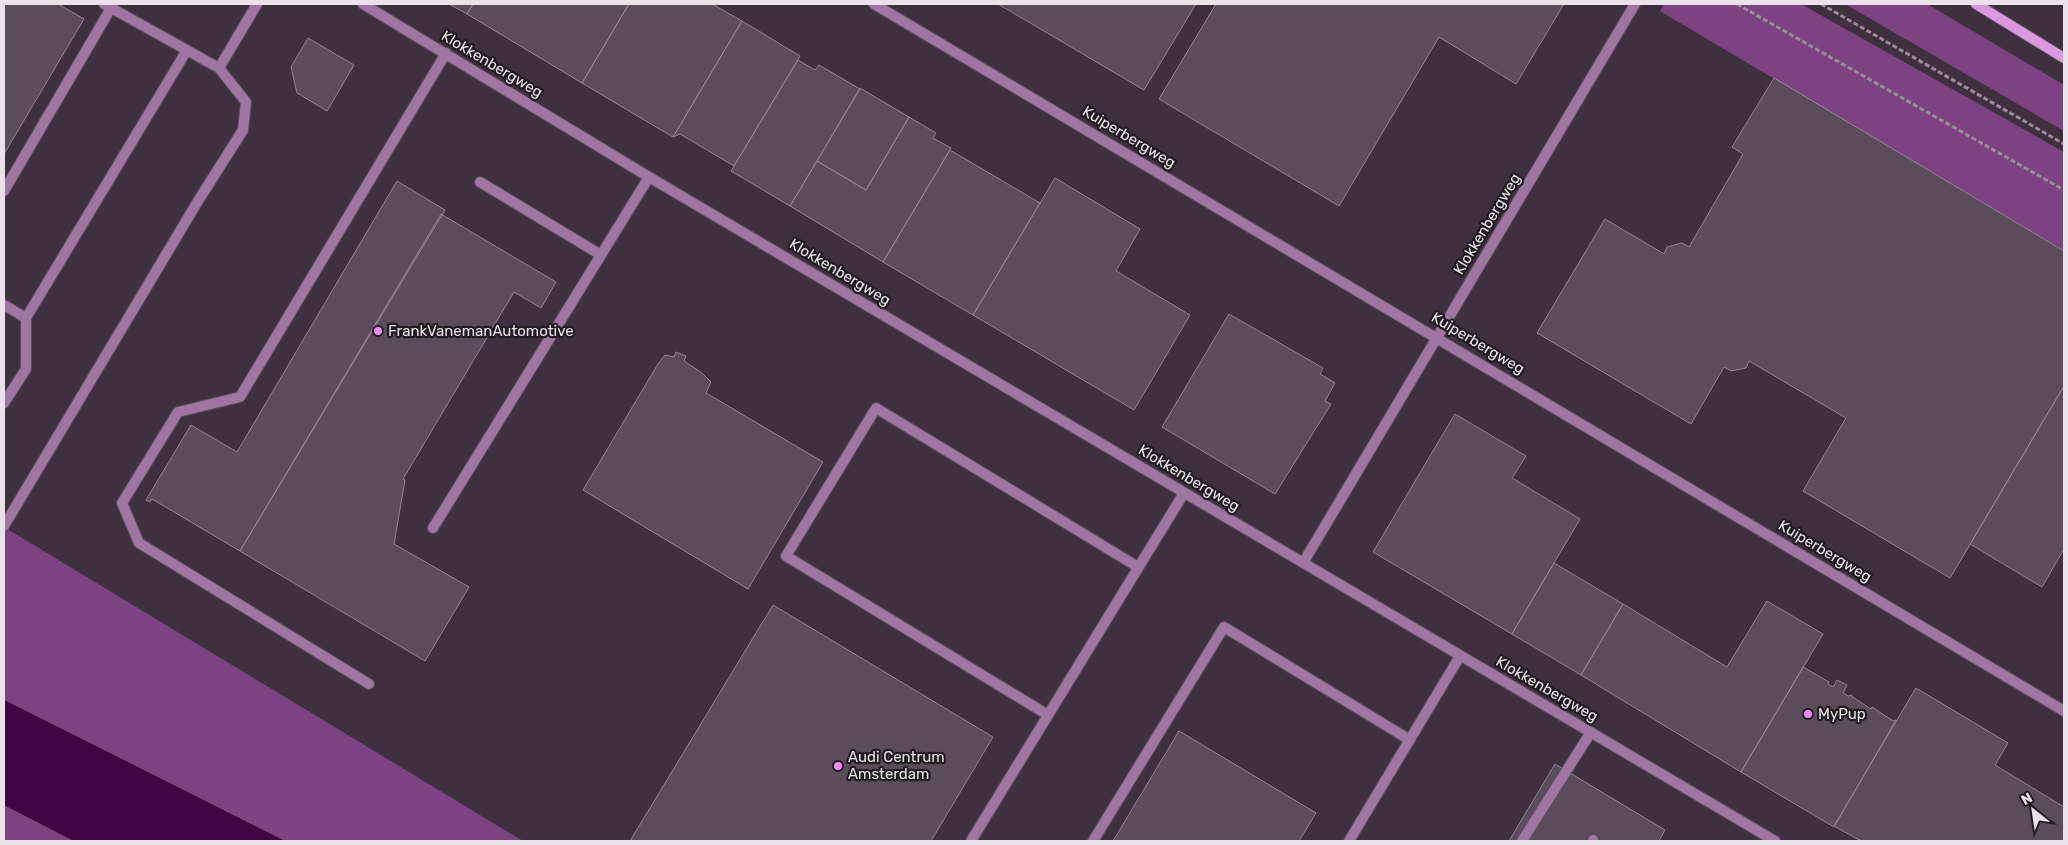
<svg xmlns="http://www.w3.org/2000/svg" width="2068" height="845" viewBox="0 0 2068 845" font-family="Rubik,sans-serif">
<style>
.green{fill:#7d4281}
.water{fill:#410546}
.building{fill:#5b4c5c;stroke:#948395}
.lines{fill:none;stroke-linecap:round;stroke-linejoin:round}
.lane-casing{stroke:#5b4c5b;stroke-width:12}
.street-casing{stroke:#5b4c5b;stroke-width:12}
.secondary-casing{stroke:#5b4c5b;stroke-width:12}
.path{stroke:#998c99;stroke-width:3;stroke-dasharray:5 2.5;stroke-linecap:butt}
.lane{stroke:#9f75a1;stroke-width:10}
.street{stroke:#9f75a1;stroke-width:10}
.secondary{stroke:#da98df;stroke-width:10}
.poi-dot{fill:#ef8bf7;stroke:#211b22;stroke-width:2}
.labels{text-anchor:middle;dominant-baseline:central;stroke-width:4.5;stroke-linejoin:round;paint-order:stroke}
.street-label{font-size:15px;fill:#ebe1eb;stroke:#211b22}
.poi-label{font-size:15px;fill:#ebe1eb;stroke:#211b22;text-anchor:start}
</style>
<rect width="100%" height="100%" fill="#3f3040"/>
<path class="green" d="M1664,4H1801L2064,152V251L1660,11Z
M1845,4H1927L2064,85V131Z
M4,527L523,841H285L4,700Z
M4,805L74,841H4Z"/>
<path class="water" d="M4,700L285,841H74L4,805Z"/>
<path class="building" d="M4,4H58L84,19L4,154Z
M449,4H473L467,14Z
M473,4H629L582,83L467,14Z
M629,4H712L742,21L673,137L582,83Z
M998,4H1196L1144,90Z
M1216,4H1564L1516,84L1439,37L1339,206L1159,99Z
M742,21L800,56L734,166L680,134L673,137Z
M308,38L354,65L327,111L297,93L291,67Z
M798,60L815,70L819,65L860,89L790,206L731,171Z
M1774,78L2064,251V386L1950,578L1803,491L1846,418L1749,361L1746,368L1731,371L1724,367L1691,424L1537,333L1605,219L1664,254L1667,247L1682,243L1689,247L1743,154L1732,147Z
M860,88L909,117L866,190L817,161Z
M909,117L936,133L933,138L951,148L883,262L790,206L817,161L866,190Z
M950,150L1040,203L973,315L883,262Z
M1055,178L1140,229L1116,271L1190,315L1134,410L973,315Z
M397,181L445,210L240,551L152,499L150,502L146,500L191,425L237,452Z
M441,214L556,282L541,308L514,292L403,479L405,480L394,544L469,587L425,661L240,551Z
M1229,314L1323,368L1320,374L1335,383L1325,401L1331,404L1275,494L1162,427Z
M676,352L686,356L684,361L702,373L711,382L706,393L823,462L748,589L583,490L658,364L665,355L674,357Z
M2064,386V549L2042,587L1970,544Z
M1455,414L1526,456L1512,478L1580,519L1512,634L1373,552Z
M1554,563L1623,604L1581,675L1512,634Z
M1767,601L1823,634L1741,772L1581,675L1623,604L1727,667Z
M773,605L993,737L931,841H630Z
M1803,667L1829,682L1828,684L1833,687L1837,680L1847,685L1843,693L1848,696L1852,695L1851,696L1871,709L1872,707L1893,721L1896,720L1834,827L1741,772Z
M1916,688L2008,743L1995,765L2064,807V841H1861L1834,826Z
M1179,731L1316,813L1299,841H1113Z
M1555,764L1665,830L1659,841H1509Z"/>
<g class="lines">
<g class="lane-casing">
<path id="lane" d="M104,4L219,68
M480,182L601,255
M4,191L111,8
M4,305L26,318
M4,403L26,369V318L187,50
M4,526L198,201L243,130L246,102L219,68L257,4
M433,528L649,177
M369,684L139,543L122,503L178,412L240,397L446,53
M1048,715L786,556L876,408L1138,567
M971,841L1184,493
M1093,841L1224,627L1410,740
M1349,841L1460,656
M1522,841L1591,732
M1593,841V840"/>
</g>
<g class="street-casing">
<path id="street" d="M363,4L649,177L1775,841
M874,4L2064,711
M1303,563L1635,4"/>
</g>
<g class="secondary-casing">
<path id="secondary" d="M1976,4L2064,58"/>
</g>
<path class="path" d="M1737,4L2064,190
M1821,4L2064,144"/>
<use href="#lane" class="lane"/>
<use href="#street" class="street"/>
<use href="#secondary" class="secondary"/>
</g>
<g class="poi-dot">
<circle cx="378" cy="331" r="5"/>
<circle cx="1808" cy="714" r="5"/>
<circle cx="838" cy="766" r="5"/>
</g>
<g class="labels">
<g class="street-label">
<text transform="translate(492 64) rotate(31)">Klokkenbergweg</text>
<text transform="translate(1129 137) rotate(31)">Kuiperbergweg</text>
<text transform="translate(1487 224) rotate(-59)">Klokkenbergweg</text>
<text transform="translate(840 272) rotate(31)">Klokkenbergweg</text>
<text transform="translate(1478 343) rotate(31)">Kuiperbergweg</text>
<text transform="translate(1189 478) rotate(31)">Klokkenbergweg</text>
<text transform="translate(1825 551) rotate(31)">Kuiperbergweg</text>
<text transform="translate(1547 689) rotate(30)">Klokkenbergweg</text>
</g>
<g class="poi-label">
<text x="388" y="331">FrankVanemanAutomotive</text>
<text x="1818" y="714">MyPup</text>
<text x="848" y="757">Audi Centrum<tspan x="848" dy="17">Amsterdam</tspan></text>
</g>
</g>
<rect width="2068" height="845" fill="none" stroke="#ebe1eb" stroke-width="10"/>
<g transform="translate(2033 810) rotate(330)" stroke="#211b22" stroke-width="4" paint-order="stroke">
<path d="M0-4L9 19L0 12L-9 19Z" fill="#ebe1eb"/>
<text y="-8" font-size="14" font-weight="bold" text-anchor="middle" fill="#ebe1eb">N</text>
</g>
</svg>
